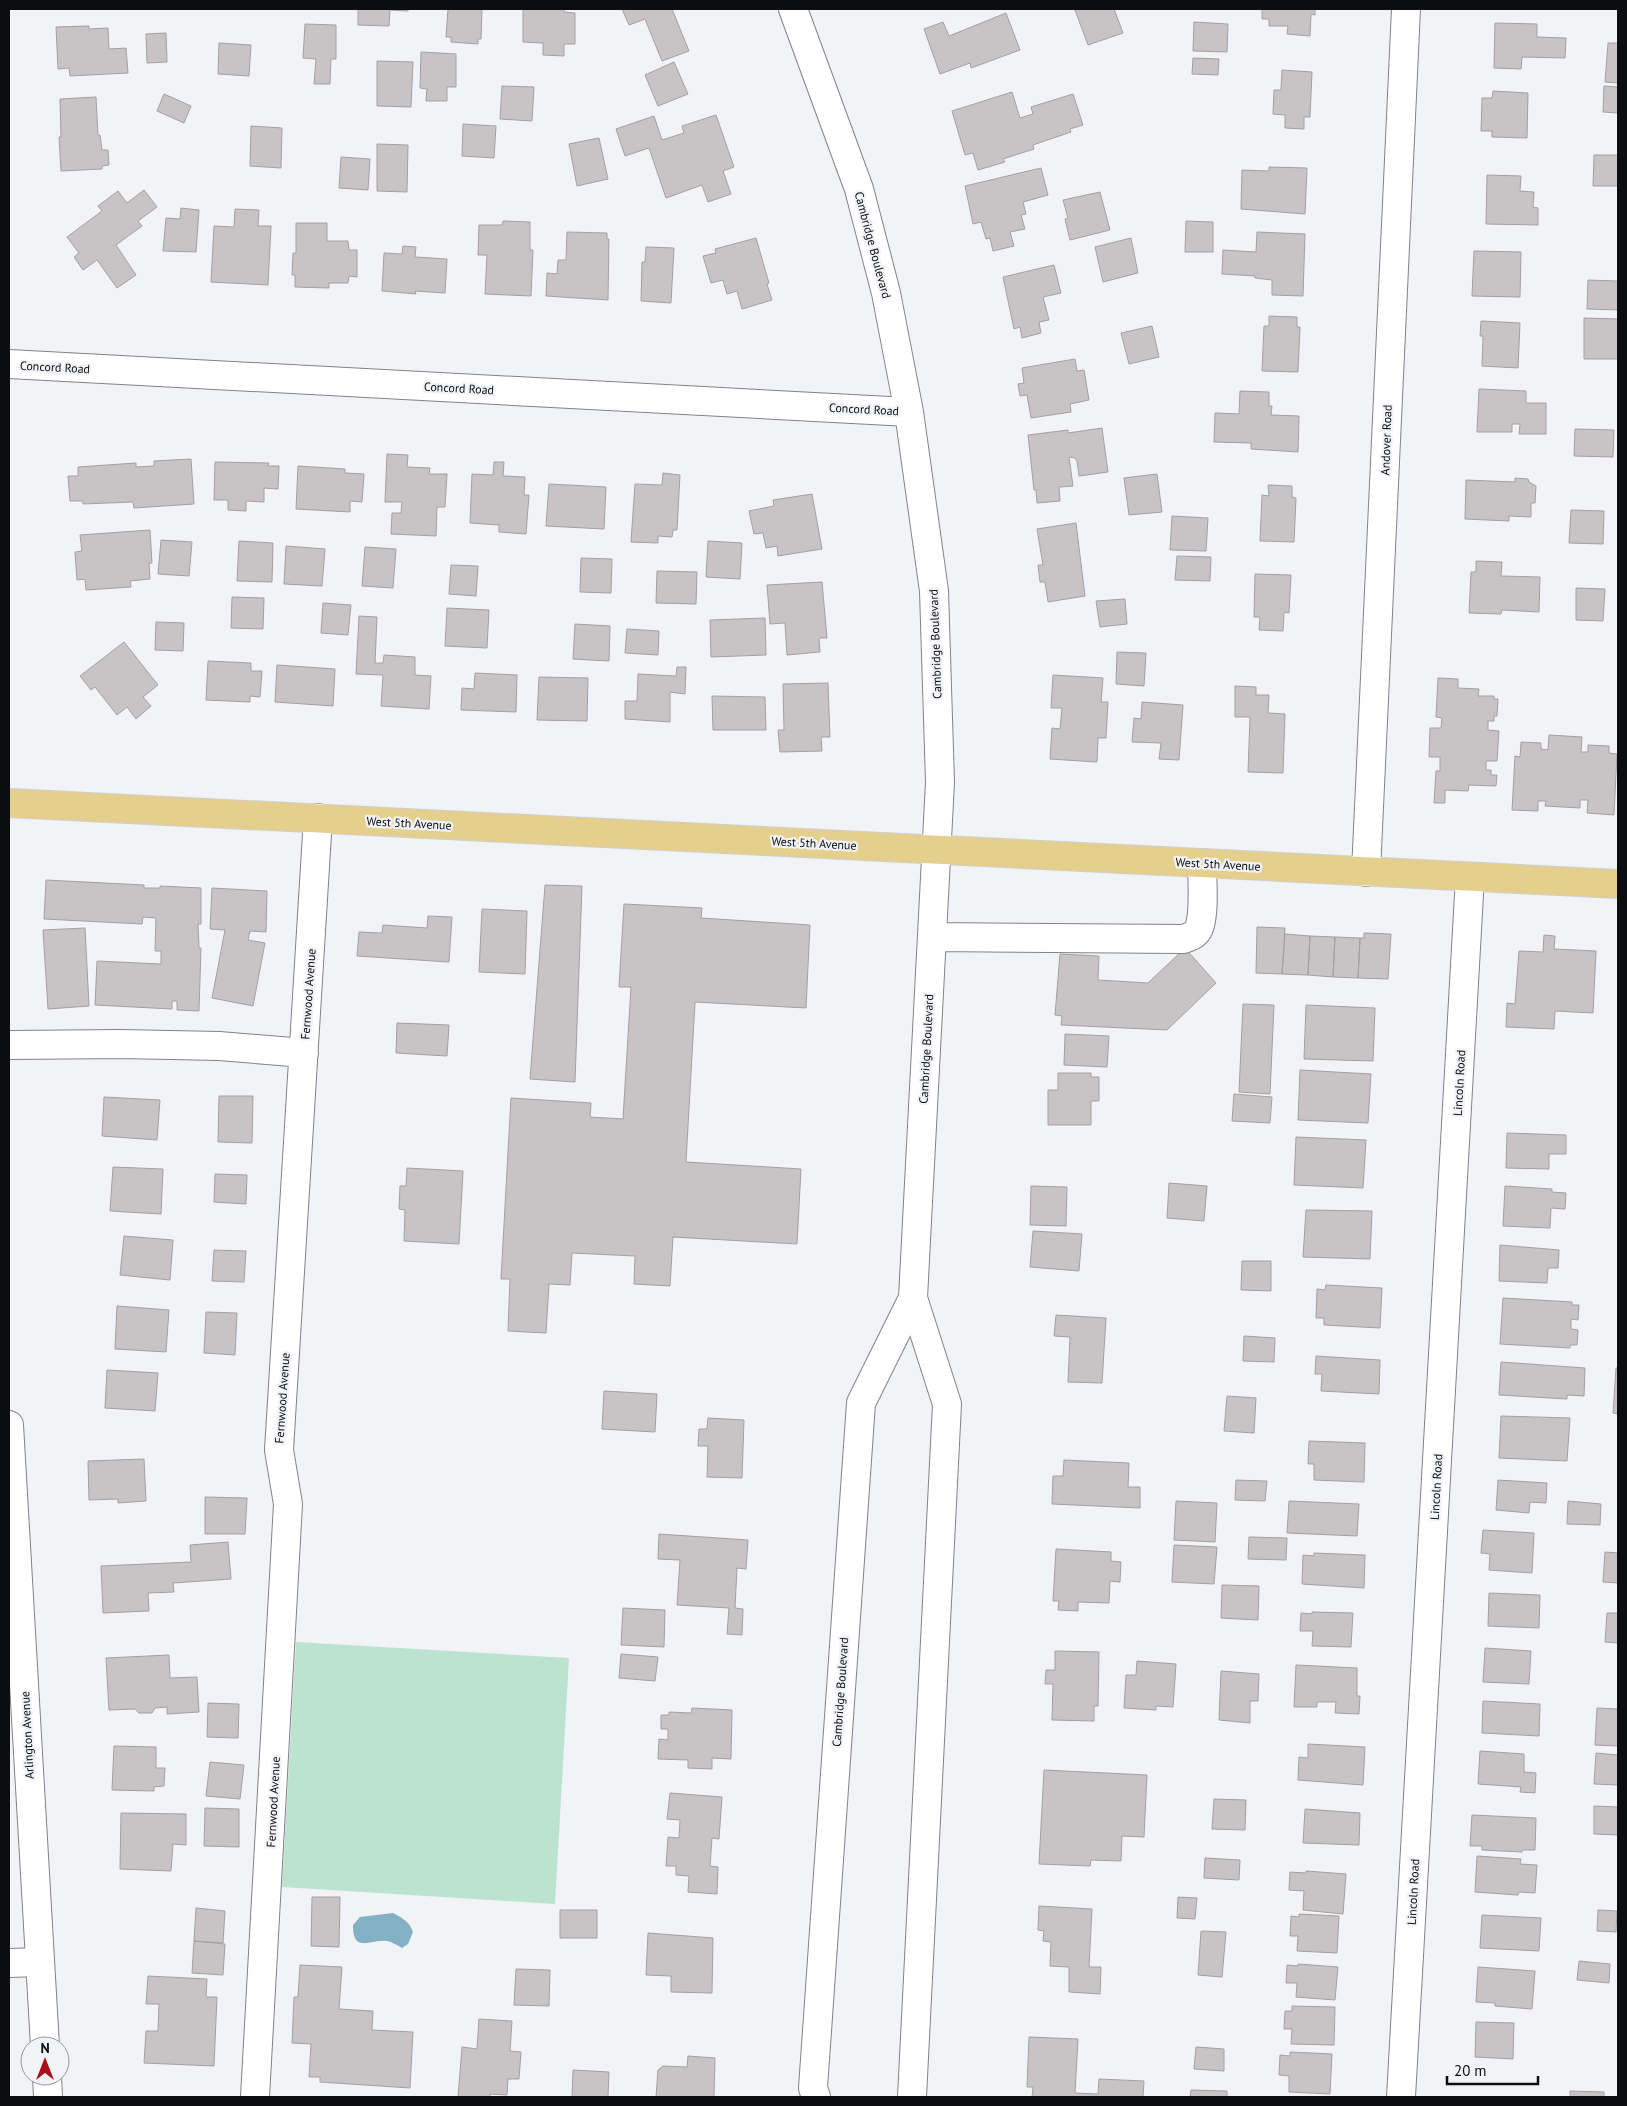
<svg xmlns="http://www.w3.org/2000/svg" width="1627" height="2106" viewBox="0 0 1627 2106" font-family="'PT Sans',sans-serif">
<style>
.green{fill:#bce3cf}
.water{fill:#82b0c4}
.building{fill:#c8c4c6;stroke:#a4a0a2}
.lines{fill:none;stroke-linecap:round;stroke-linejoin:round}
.minor-casing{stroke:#818386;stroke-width:30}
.major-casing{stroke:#cecfcf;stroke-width:30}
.minor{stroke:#fff;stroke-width:28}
.major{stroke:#e4d08c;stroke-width:28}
.labels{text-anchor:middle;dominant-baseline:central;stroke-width:4.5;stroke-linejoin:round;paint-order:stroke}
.street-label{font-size:12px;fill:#0c0d0e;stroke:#f1f3f6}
</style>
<rect width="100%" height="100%" fill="#f1f3f6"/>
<path class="green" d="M296,1642L569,1658L555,1904L282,1887Z"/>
<path class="water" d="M393,1913C402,1918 409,1921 413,1932L408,1944L402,1948C397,1945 392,1942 387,1941C370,1939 353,1954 353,1925L360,1917Z"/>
<path class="building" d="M354,9H408V11L390,10L389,26L358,25V9Z
M448,9H482L481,39H478V44L451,42V37H446Z
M523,9H564V12L575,13V44H564V56L543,55V43L523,42Z
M622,9H672L689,51L662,61L645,19L629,25Z
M1078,9H1114L1123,33L1088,45L1075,10Z
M1262,9H1315V15L1311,14L1310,36L1287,34L1288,26H1269V19H1262Z
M1006,13L1020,50L971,68L970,63L940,74L924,29L943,22L949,36Z
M1194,22L1228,24L1227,52L1193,51Z
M1495,23L1537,24V37L1566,38L1565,58L1522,57L1521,69L1494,68Z
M305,24L336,25V59H331L330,84H314L316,59L303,58Z
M89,26V29L108,28L109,49L126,48L128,73L70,76L69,68L58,69L56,27Z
M166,33L167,62L147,63L146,34Z
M219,43L251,45L249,76L218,74Z
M1608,43H1618V83L1605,82Z
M421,52L456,54V87H447V101H426L427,89L420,88Z
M1193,58L1219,59L1218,75L1192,74Z
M377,61L413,62L411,107L377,106Z
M674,62L688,94L658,106L645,75Z
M1282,70L1312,72L1310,117H1304V129L1285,128V115L1273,114L1274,90H1281Z
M502,86L534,87L532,121L500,119Z
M1604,86L1618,87V113L1603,112Z
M1493,91L1528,93L1527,138L1492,137V131H1481L1482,98H1492Z
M1012,92L1020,118L1033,114L1031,107L1073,94L1083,125L1070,129L1071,132L1033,145L1034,149L1003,159L1005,162L978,170L973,153L965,155L952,111Z
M164,94L191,106L184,123L157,111Z
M96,97L98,135H100L102,150H108L109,165L102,166V169L61,171L59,137H61L60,99Z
M716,115L734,167L723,171L731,194L708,202L702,185L666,198L649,148L625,156L616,129L654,116L662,140L684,133L682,126Z
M463,124L496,126L494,158L462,156Z
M251,126L282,128L281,168L250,166Z
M599,138L608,179L577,186L569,144Z
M377,144L408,145L407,192L377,191Z
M1594,155H1618V186H1593Z
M341,157L370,159L368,190L339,188Z
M1269,167L1307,168L1305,214L1241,209L1242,170L1269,171Z
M1041,168L1048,195L1023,202L1026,214L1021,215L1025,229L1010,232L1014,246L993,251L990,238L986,239L981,222L973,224L965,186Z
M1487,175L1521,176L1520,191L1534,192L1533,207L1538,208V225L1486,224Z
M144,190L157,207L138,221L142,226L116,245L136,275L117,288L97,260L83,270L74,257L79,253L67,237L102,211L98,206L118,191L127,203Z
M1100,192L1110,230L1070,240L1065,219L1068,218L1063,200Z
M181,208L199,210L196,252L163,251L166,218L180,219Z
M235,209L259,210L258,226H271L268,285L211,282L214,226L234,227Z
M503,221L530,222V250H533L531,296L485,294L487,255H478L479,225H502Z
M1186,221L1213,222V252H1185Z
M296,223H327V241H348L349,250H357V277L349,276L348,283H329V288L295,287V275H292L293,253H296Z
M567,232L607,233V239H609L608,300L546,296L547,273L557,274L558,260H566Z
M1257,232L1305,234L1303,296L1272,295V280L1255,278V276L1222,274L1223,250L1256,252Z
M756,238L769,283L767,284L772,300L742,309L737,291L727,294L723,280L711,283L703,256L716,253L715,249Z
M1131,238L1138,273L1103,282L1095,247Z
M403,246L416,247L415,257L447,259L445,293L415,291L416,294L382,291L384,253L402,254Z
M646,247L674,248L671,303L641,301L642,262H645Z
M1474,251L1521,252L1520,297L1472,296Z
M1054,265L1061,293L1043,297L1049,320L1039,322L1041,333L1022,338L1020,327L1014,329L1003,277Z
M1588,280L1618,281V310L1587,309Z
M1269,316L1297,317V327H1300L1298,372L1262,371L1264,326H1269Z
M1584,318L1618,319V359H1584Z
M1481,321L1520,323L1518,368L1482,366L1483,336H1480Z
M1152,326L1159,357L1129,364L1121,333Z
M1075,359L1077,371L1084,370L1089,400L1070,404L1071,412L1031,418L1027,395L1020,396L1018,384L1024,383L1022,368Z
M1479,389L1526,391V403H1546V434H1519L1520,424H1512V432H1477Z
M1240,391L1269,392V406H1272L1271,415L1299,416L1298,452L1251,449V443L1214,442L1215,413L1239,414Z
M1102,428L1108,472L1079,476L1077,461L1075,458L1069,457L1073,486L1059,487L1060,501L1037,503L1036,490H1034L1028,435L1068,430V433Z
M1575,429L1614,430L1613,457L1574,456Z
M387,454L408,455L407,467L430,468L429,474H447L445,507H437L436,536L391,534L392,513H401L402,502H385Z
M191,459L194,504L134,508L133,502L83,504V501H70L68,476H78V467L136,463V467L154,466V461Z
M215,462L269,463L268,466H279L278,489L264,488V502L246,501V511L228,510V500H214Z
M494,462H504L503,476L525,477L524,495H529L526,534L499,532V525L470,523L472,474L493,475Z
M298,466L345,469V473L364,474L362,502L350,501V512L296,509Z
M663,473L680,475L677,530H673L672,537L658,536V543L631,542L635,484L662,485Z
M1157,474L1162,512L1129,515L1124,478Z
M1515,478L1528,479L1529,482L1536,486L1535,503H1531V517L1509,516V521L1465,519L1466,480L1515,482Z
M549,484L606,487L604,529L546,526Z
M1268,485L1292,486V497L1296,498L1294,542L1260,541L1262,495L1269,496Z
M812,494L822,549L778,556L777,546L766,548L763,533L754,534L749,511L774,506L773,500Z
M1571,510L1604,511L1603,544L1569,543Z
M1172,516L1208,518L1206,551L1170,550Z
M1076,523L1085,596L1048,602L1045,582H1040L1038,565H1043L1037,529Z
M150,530L152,563H149L150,579L130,581L131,587L86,590L85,579L77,580L75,552L82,551L80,535Z
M161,540L192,542L189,576L158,574Z
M239,541L273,543L272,582L237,581Z
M708,541L742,543L740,579L706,577Z
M286,546L325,549L322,586L284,584Z
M365,547L396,549L393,588L362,586Z
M1177,556L1211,557L1210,581L1175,580Z
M581,558L612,559L611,593L580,592Z
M1476,561L1502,562L1501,576L1540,577L1539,612L1502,610L1501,614L1469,613L1471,572H1476Z
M451,565L478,566L476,596L449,594Z
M657,571L697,572L696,604L656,603Z
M1255,574L1291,575L1289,613L1284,612L1283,631L1259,630L1260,617H1254Z
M822,582L827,638H819L820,652L787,655L785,623L770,624L767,585Z
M1576,588L1605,589L1603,621L1576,620Z
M232,597L264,598L263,629L231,628Z
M1125,599L1127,624L1100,627L1096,601Z
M323,603L351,605L348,635L321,633Z
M447,608L489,610L487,648L445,646Z
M359,616L377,617L375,663H383L384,655L415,657V675L431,676L429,709L381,706L383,675L356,674Z
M765,618L766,655L711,657L710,620Z
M156,622L184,623L183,651L155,650Z
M575,624L610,626L609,661L573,659Z
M627,629L659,631L658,655L625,653Z
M124,642L158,685L143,697L151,706L136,719L127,707L117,715L95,687L91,690L80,676Z
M1117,652L1146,653L1144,686L1116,684Z
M208,661L251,663V671H262L260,697L250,696V702L206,700Z
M277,665L335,669L333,706L275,702Z
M677,667H686L685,694L670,692V722L625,719V701H637L638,674L676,676Z
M475,673L517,675L516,712L461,710L462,688L474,689Z
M1053,675L1103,678L1101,702H1108L1106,738H1098L1097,762L1050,759L1052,728L1060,729L1062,708H1051Z
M539,677L588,678L587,721L537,720Z
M1438,678L1458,679V688L1479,689L1478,696H1494V699H1498L1497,716H1494V721H1488V730L1499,731L1497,761H1486V770H1491V775H1497L1496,786L1469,785L1468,791L1445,790V803H1434L1436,771H1440V757H1429L1430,728H1441L1442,718L1436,717Z
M828,683L830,737H821L822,751L780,752L778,730H784L783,684Z
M1235,686L1256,687V695H1269L1268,713L1285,714L1283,773L1248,772L1250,717H1235Z
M712,696L765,697L766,730H713Z
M1142,702L1183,705L1179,760L1159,759L1161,743L1132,742L1134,718L1141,719Z
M1549,735L1582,737L1581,752H1588V745L1609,746V753L1617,754L1614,815L1587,813L1588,800H1580V808L1545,806L1546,801H1538V811L1512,810L1515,756L1520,757L1521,742L1541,743V749L1548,750Z
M46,880L144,885V888H160V886L201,888V924H198L199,948H201L199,1011L177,1010V1001H172V1009L95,1005L97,961L161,964V951H155L156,918L143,917L142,924L44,919Z
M545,885L582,886L575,1082L530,1079Z
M212,888L267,891L266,932L250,931L248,940L265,943L253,1006L212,998L225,930L210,929Z
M624,904L702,908L701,918L810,925L806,1008L695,1002L686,1162L801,1169L797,1244L673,1237L670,1286L634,1284L635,1256L572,1253L570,1285L549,1284L546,1333L508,1331L510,1279H501L511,1098L591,1103L590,1117L623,1119L631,987H619Z
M482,909L527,911L525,974L479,972Z
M428,916L452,917L449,962L357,956L359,932L382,933L383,925L427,928Z
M1257,927L1285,928L1282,974L1256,973Z
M85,928L89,1006L48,1009L43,930Z
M1364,933L1391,934L1388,979L1358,978L1360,938H1364Z
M1285,934L1310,936L1308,975L1282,974Z
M1544,935L1555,936L1554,949L1596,951L1593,1013L1555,1011L1554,1029L1506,1027L1507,1003L1515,1004L1519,951L1543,952Z
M1310,936L1335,937L1333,977L1308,975Z
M1335,937L1360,938L1358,978L1333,977Z
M1185,948L1216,983L1167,1030L1061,1025L1062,1016L1055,1015L1060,954L1099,956L1098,980L1148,983Z
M1243,1004L1274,1005L1270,1094L1239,1092Z
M1306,1005L1375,1008L1373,1061L1304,1059Z
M397,1023L449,1025L447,1056L396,1053Z
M1065,1034L1109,1036L1107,1067L1064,1065Z
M1300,1070L1371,1074L1368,1123L1298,1120Z
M1058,1073H1091V1077H1099V1101H1091V1125H1048V1090H1058Z
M1234,1094L1272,1097L1270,1123L1232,1121Z
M219,1096H253L252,1143L218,1142Z
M104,1097L160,1100L157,1140L102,1136Z
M1507,1133L1566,1135V1154H1549V1169L1506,1168Z
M1296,1137L1366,1140L1363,1188L1294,1185Z
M113,1167L163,1169L161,1214L110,1211Z
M407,1168L463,1171L459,1244L404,1241L405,1210L399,1209L400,1186H406Z
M215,1174L247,1175L246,1204L214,1202Z
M1169,1183L1207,1186L1204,1221L1167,1218Z
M1031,1186L1067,1187L1066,1226L1030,1225Z
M1505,1186L1552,1189V1192L1566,1193L1565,1209L1551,1208L1550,1228L1503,1226Z
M1306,1210L1372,1211L1370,1259L1303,1257Z
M1033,1231L1082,1234L1079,1271L1030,1267Z
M124,1236L173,1240L170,1280L120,1275Z
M1500,1245L1559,1250L1558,1268H1548L1547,1283L1499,1281Z
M214,1250L246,1251L244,1282L212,1281Z
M1242,1261H1271V1291L1241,1290Z
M1326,1285L1382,1288L1380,1328L1324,1325V1318H1316L1317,1289L1325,1290Z
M1503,1298L1572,1302V1305H1579L1578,1320L1571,1319V1329L1578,1330L1577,1345H1570V1348L1500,1344Z
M117,1306L169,1310L166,1352L115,1349Z
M206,1312L237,1313L235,1355L204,1353Z
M1056,1315L1106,1318L1102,1383L1068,1382L1070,1337L1054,1336Z
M1244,1336L1275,1338L1274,1362L1243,1361Z
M1316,1356L1380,1360L1379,1394L1321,1391L1322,1374H1315Z
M1501,1362L1585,1368L1584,1396L1567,1395V1399L1499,1395Z
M1616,1368H1618V1414L1613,1413Z
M107,1370L158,1373L155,1411L105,1408Z
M604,1391L657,1394L655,1432L602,1429Z
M1227,1396L1256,1398L1254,1433L1224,1431Z
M1501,1416L1570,1418L1567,1461L1499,1458Z
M708,1418L744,1420L742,1478L707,1477L708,1446H698L699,1429H707Z
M1309,1441L1365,1443L1364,1482L1314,1480V1464H1308Z
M144,1459L146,1501L118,1503V1499L89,1500L88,1461Z
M1064,1460L1129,1463L1128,1487H1140V1508L1052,1504L1053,1476H1063Z
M1236,1480L1267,1481L1265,1501L1235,1500Z
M1498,1480L1547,1483L1546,1503L1530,1502L1529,1513L1496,1510Z
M205,1497L247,1498L245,1534H205Z
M1176,1501L1217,1503L1215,1542L1174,1540Z
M1289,1501L1359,1504L1357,1536L1287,1533Z
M1568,1501L1601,1504L1600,1525L1567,1524Z
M1483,1530L1534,1533L1532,1573L1489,1570L1490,1554L1481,1553Z
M659,1534L748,1540L746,1569L737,1568L735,1608L743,1609L742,1635L727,1634L729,1608L677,1605L680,1560L658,1559Z
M1249,1537L1287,1538L1286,1560L1248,1559Z
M228,1542L231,1579L173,1583L174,1592L148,1593L149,1611L103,1613L101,1566L191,1562L190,1545Z
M1174,1545L1217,1547L1214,1584L1172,1582Z
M1056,1549L1111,1552V1561L1121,1562L1120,1582L1110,1581L1109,1603L1078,1602V1611L1058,1610L1059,1601H1053Z
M1605,1552L1618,1553V1583L1603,1582Z
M1314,1553L1365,1555L1364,1588L1302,1584L1303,1555L1314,1556Z
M1222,1585L1259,1586L1258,1620L1221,1618Z
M1489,1593L1540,1595L1539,1628L1488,1626Z
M623,1608L665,1610L664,1647L621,1645Z
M1312,1612L1353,1613L1351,1647L1312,1646L1313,1631H1300L1301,1613L1312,1614Z
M1607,1613H1618V1643L1605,1642Z
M1485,1648L1531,1651L1529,1684L1483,1682Z
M1055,1651L1099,1652L1098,1706H1094V1721L1052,1720L1053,1684H1045L1046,1670H1055Z
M621,1654L658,1657L655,1681L619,1678Z
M169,1655L170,1678L197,1677L199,1712L167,1714V1707L155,1708L152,1713H139L135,1709L109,1710L106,1658Z
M1137,1661L1176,1664L1173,1707L1156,1706V1710L1124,1708L1126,1675H1136Z
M1296,1665L1357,1668V1696H1360L1359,1714L1335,1713L1336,1702H1317V1707H1294Z
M1221,1671L1259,1674L1258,1701H1250V1723L1219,1720Z
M1483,1701L1540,1704L1539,1736L1482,1733Z
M208,1703L239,1704L238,1738L207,1737Z
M692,1708L732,1710L731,1759L712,1758V1769L688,1768V1760L658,1759L659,1739L668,1740V1729H661V1715H669V1712L691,1713Z
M1597,1708L1618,1709V1746L1595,1745Z
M1308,1744L1365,1747L1363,1785L1298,1780L1299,1757L1308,1758Z
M114,1746L156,1747V1768H165L164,1786L154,1787V1791L112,1790Z
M1480,1751L1524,1754V1772L1536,1773L1535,1793L1520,1792L1521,1787L1478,1784Z
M1596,1753L1618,1755V1785L1594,1784Z
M210,1762L244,1765L240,1799L206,1796Z
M1044,1770L1147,1775L1144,1837L1122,1836L1121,1861L1091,1860L1090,1866L1039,1864Z
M670,1793L722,1797L719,1839L712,1838L710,1866L718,1867L717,1894L688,1892L689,1876L676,1875V1866H666L668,1837L679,1838L680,1820L667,1819Z
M1214,1799L1246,1800L1245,1830L1212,1829Z
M1594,1806L1618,1807V1835L1594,1834Z
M205,1808L239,1809V1847L204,1846Z
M1305,1809L1360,1813L1359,1845L1303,1843Z
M121,1813L186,1814V1845L173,1844L171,1871L120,1869Z
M1472,1815L1536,1818L1535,1850H1522V1852L1482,1850V1846H1470Z
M1477,1856L1521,1859L1520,1864L1537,1865L1535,1893L1519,1892L1518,1895L1475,1892Z
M1205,1858L1240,1860L1239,1880L1204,1878Z
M1306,1871L1346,1874L1343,1914L1303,1910L1304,1891L1289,1890L1290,1872L1306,1873Z
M312,1897H340L339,1947L311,1946Z
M1178,1897L1197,1898L1195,1919L1177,1918Z
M1039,1906L1092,1909L1089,1967H1101L1100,1994L1069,1992V1967L1050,1966L1051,1942L1043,1941L1044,1931L1038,1930Z
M196,1908L225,1911L223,1943L194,1941Z
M560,1910H597V1938H560Z
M1598,1910L1617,1911L1616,1932L1597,1931Z
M1299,1914L1339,1916L1337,1953L1297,1951L1298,1936H1290L1291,1916L1299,1917Z
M1482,1915L1541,1918L1539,1951L1480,1948Z
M1201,1931L1226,1932L1222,1977L1198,1975Z
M648,1933L713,1938L712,1993L671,1992V1976L646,1975Z
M194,1941L225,1944L223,1975L192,1973Z
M1579,1961L1610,1964L1609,1983L1577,1980Z
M1298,1964L1338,1967L1335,2000L1296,1997L1297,1983H1286L1287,1965L1298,1966Z
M300,1965L342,1967L339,2009L373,2011L372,2030L413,2032L410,2088L320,2082V2077H309L311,2044L292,2043L294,1997H298Z
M1478,1967L1535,1971L1532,2009L1495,2006V2003L1476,2002Z
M516,1969L550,1970L549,2006L514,2005Z
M148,1976L207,1979L206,1997H217L214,2066L144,2063L146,2031H158L159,2004H146Z
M1292,2006L1335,2007L1334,2045L1291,2044L1292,2029H1284L1285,2011H1292Z
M479,2019L512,2021L510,2051L521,2052L519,2079H508L507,2095L490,2094V2097H458L462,2047L477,2049Z
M1476,2022L1514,2023L1513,2059L1475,2057Z
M1029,2037L1078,2039L1075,2093L1098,2094L1099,2079L1144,2081L1143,2097H1032L1033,2087H1027Z
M1196,2047L1224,2049V2071L1194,2069Z
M1290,2052L1332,2054L1330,2094L1289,2092V2076L1279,2075L1280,2055L1290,2056Z
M688,2056L715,2058L714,2097H656L658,2070L663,2066L687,2067Z
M573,2070L609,2072L608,2097H572Z
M1191,2090L1227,2091V2097H1190Z
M1570,2091L1604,2092V2097H1570Z"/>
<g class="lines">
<g class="minor-casing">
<path id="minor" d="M793,9L859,189L886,293L909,412L934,591L940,782L913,1298L947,1404L912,2097
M9,364L909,412
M1366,872L1406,9
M932,937L1183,939C1190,937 1196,935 1199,928C1205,912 1202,881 1202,863
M9,1045L121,1044L219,1046L304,1053
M9,1425L45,2046
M9,1963L40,1962
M47,2076L48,2097
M255,2097L288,1504L279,1450L318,818
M816,2097L813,2088L861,1403L913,1298
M1401,2097L1470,877"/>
</g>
<g class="major-casing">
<path id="major" d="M9,803L1618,884"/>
</g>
<use href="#minor" class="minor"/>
<use href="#major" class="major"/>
</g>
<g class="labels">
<g class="street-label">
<text transform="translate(873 245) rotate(75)">Cambridge Boulevard</text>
<text transform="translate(55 367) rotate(3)">Concord Road</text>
<text transform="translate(459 388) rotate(3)">Concord Road</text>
<text transform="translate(864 409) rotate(3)">Concord Road</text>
<text transform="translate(1386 440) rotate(-88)">Andover Road</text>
<text transform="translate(935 644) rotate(-92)">Cambridge Boulevard</text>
<text transform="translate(409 823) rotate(3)">West 5th Avenue</text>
<text transform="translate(814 843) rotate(3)">West 5th Avenue</text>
<text transform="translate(1218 864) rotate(3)">West 5th Avenue</text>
<text transform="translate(308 994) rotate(-86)">Fernwood Avenue</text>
<text transform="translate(926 1049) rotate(-87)">Cambridge Boulevard</text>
<text transform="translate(1459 1083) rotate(-87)">Lincoln Road</text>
<text transform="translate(282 1398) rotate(-86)">Fernwood Avenue</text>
<text transform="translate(1436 1487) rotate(-87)">Lincoln Road</text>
<text transform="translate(840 1692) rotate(-86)">Cambridge Boulevard</text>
<text transform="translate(27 1735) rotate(-93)">Arlington Avenue</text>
<text transform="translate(273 1802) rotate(-87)">Fernwood Avenue</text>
<text transform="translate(1413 1892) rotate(-87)">Lincoln Road</text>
</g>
</g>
<rect width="1627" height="2106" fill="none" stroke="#0c0d0e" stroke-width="20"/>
<g transform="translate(45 2061)"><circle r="24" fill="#f1f3f6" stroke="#959799"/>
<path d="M0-4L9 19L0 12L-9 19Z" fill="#a7111b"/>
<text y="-8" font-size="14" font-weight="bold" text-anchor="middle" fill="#0c0d0e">N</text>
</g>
<path d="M1447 2076v8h91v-8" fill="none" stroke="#0c0d0e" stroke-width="2.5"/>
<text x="1454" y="2076" font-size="15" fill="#0c0d0e" stroke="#f1f3f6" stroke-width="4" paint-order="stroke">20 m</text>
</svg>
